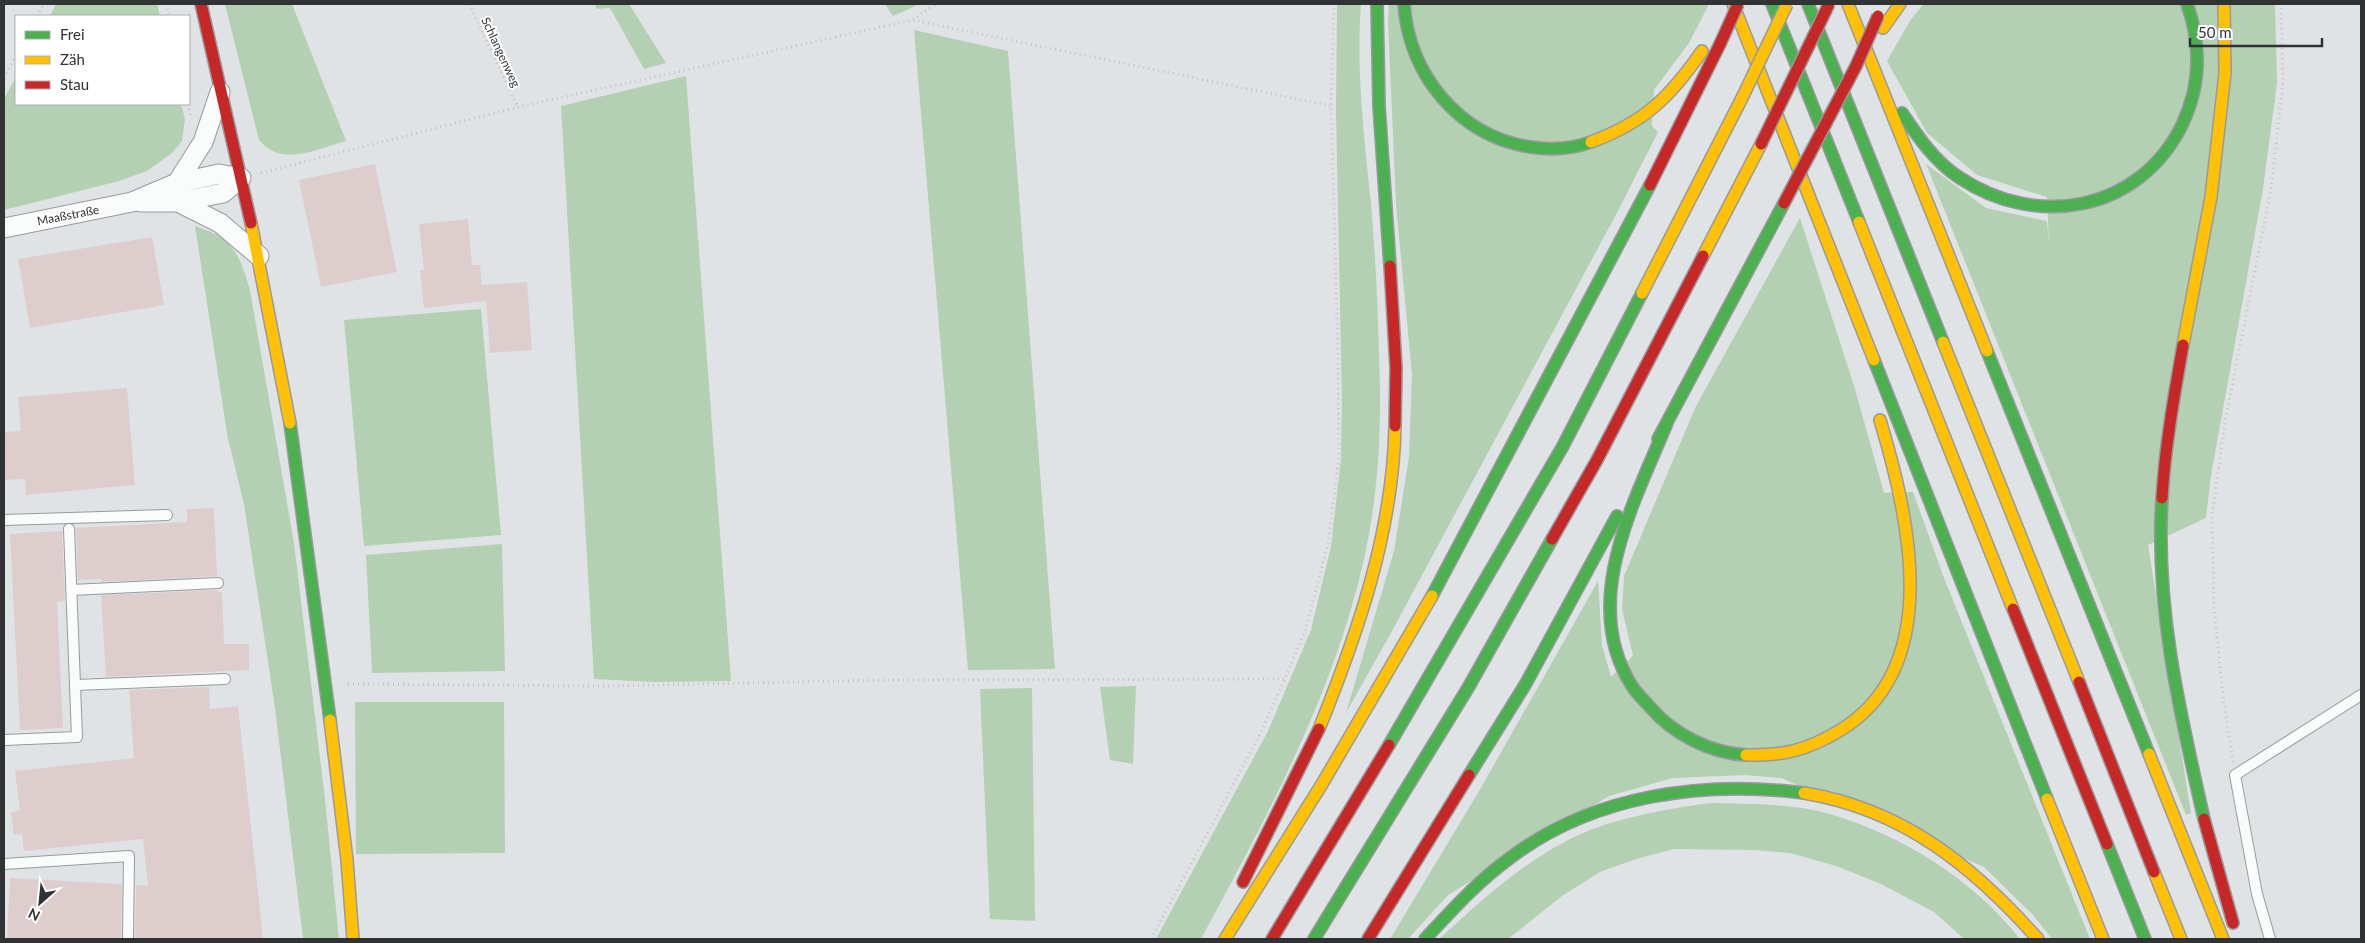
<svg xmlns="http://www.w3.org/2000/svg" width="2365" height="943" viewBox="0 0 2365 943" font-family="Lato,sans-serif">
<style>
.green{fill:#b3d0b3}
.building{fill:#ddcecd}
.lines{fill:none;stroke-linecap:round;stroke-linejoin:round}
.lane-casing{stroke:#989a9c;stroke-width:12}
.street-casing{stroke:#989a9c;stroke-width:21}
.fast-casing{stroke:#989a9c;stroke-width:14}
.slow-casing{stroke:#989a9c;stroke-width:14}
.jam-casing{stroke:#989a9c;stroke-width:14}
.path{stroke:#c2c2c4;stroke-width:3;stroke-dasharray:1 4;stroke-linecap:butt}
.lane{stroke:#fafbfb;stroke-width:10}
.street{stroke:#fafbfb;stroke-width:19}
.fast{stroke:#4caf50;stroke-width:11}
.slow{stroke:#ffc107;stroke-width:11}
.jam{stroke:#c62828;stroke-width:11}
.slow-bridge-casing{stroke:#989a9c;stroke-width:14;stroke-linecap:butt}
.jam-bridge-casing{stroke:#989a9c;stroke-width:14;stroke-linecap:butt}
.slow-bridge{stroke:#ffc107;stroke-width:11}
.jam-bridge{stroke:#c62828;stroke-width:11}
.labels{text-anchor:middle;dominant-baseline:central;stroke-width:4;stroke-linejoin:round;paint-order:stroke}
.street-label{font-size:12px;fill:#313234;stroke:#fff}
</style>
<rect width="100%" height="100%" fill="#e0e3e6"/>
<path class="green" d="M56,4H157L160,16H50Z
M225,4H292L346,141C316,149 282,168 259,140Z
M594,4H629L666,63L644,69L610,8L597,9Z
M885,4H920L893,16Z
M1337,4H1361C1356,70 1364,137 1371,203C1375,254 1378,304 1379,355C1382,423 1379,492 1364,559C1334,694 1266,818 1201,939H1156L1268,731L1311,630L1331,546L1341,459L1342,403L1336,112Z
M1389,4H1709L1689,43L1654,90L1652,126L1658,132L1619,209L1392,631L1346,713L1394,551L1409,457L1412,375L1396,204L1388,21Z
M1924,4H2275L2277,83L2263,189L2211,475L2206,518L2148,545L2191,813L2186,815L1926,164L1986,208L2047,221L2049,245L2047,197L1977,175L1927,133L1887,61L1911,19Z
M914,30L1008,51L1055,669L968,670Z
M686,76L731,681L655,682L594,679L561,106Z
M16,77V104H181L185,119L182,141L172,153L147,171L119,181L4,210V99Z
M1800,218L1855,389L1884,493L1913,492L1944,578L2090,939H2052L2033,915L1984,867L1781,778L1745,775L1673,778L1609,796L1448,895L1408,939H1390L1478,793L1598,581L1602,645L1611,677L1633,656L1622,609L1624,576L1696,406Z
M195,226C202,229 209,231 216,234C237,244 244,270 250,290L294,543L325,799L339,939H303L275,708L244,504L228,439Z
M481,309L501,535L364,546L344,320Z
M502,544L505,671L372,673L366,555Z
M1136,686L1133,764L1110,760L1100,687Z
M1032,688L1035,921L990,919L980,689Z
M355,702H504L505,853L356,854Z
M1709,803C1747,804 1788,803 1826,813C1899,833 1973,879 2020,939H1964L1934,912L1881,884L1836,866L1790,853L1754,850L1674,849L1636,859L1600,872L1562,896L1508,939H1439C1487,895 1540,846 1604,825C1639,814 1673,808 1709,803Z"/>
<path class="building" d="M375,164L397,272L321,287L299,180Z
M468,219L472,265H480L482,285L527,282L532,350L490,353L486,301L424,308L420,270H424L419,224Z
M152,237L164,305L30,328L18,259Z
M127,388L135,485L26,495L25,479L4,480V432L21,431L18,397Z
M214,508L217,576L101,582V579L78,580L76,528L187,522V509Z
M62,531L65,601L57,602L63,728L20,730L10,534Z
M218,590V592H222L224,644H249V670L106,677L101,595Z
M209,687L210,709L238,706L263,939H135L136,885L148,886L143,839L24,851L22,834L14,835L11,812L20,811L15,771L134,758L129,690Z
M10,878L122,884L121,939H7Z"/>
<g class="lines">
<g class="lane-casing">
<path id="lane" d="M4,520L167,515
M71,590L218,583
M76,685L225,679
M4,740L77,737L69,529
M4,864L129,856L128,939
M2270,939L2257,894L2235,775L2361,695"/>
</g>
<g class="street-casing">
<path id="street" d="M177,183L203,142L220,92
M141,202H178L223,193L241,178
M178,202L220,223L259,256
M4,228L132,202L177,183L219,174L241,178"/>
</g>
<g class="fast-casing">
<path id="fast" d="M1377,4L1379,106L1390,266
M1404,4C1409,75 1459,136 1530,147C1550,150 1572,149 1591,142
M1772,4L1859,222
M1808,4L1943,342
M1902,113C1918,137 1935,162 1960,178C2037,229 2139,212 2182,125C2201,85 2202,46 2187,4
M1987,351L2149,754
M1874,360L2047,799
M290,423L330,720
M1667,423C1634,503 1579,603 1632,686C1637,694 1644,700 1650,707C1673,734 1710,753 1746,755
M1658,439L1784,203
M2162,498C2155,608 2180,713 2204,819
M1432,596L1650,185
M1389,745L1563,446L1642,293
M1469,775L1525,685L1617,516
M2107,844L2145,939
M1314,939L1468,688L1552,539
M1425,939C1452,910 1478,881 1510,858C1593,795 1703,780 1804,793"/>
</g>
<g class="slow-casing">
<path id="slow" d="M1733,4L1874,360
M1848,4L1987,351
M1883,28L1900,4
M1591,142C1645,122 1670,97 1702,51
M1859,222L2013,609
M251,223L290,423
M1703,256L1761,144
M1642,293L1742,98
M1943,342L2079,682
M2183,345L2211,197L2225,73L2224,4
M330,720L347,860L353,939
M1319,729C1358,632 1393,532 1395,426
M2149,754L2223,939
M1746,755C1784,756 1807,750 1839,731C1945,668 1909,516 1880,420
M1804,793C1903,809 1973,866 2038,939
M2047,799L2103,939
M2154,872L2181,939
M1225,939L1322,784L1432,596"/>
</g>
<g class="jam-casing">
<path id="jam" d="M201,4L251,223
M1650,185L1720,44
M1390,266L1396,368L1395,426
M2162,498C2165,447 2174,396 2183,345
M1552,539L1597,460L1703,256
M2013,609L2107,844
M2079,682L2154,872
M2204,819L2233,923
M1243,882L1319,729
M1272,939L1389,745
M1368,939L1469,775"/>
</g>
<path class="path" d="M166,4L169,16
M469,4L518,107
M37,16L44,4
M913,20L935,4
M4,78L16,55
M188,104L191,118
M261,173L518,107L913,20L1331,106
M212,237L209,242L210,273L228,344L232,374L234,427L238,453L251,489L257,518L261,602L273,637L278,663L286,777L307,902V939
M348,684L600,686L891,680L1285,679
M2233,762L2223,695L2214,608L2212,516L2225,422L2271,189L2283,82L2281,4
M1151,939L1260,734L1285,679L1306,628L1328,544L1339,457L1338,350L1331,106L1334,4"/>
<use href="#lane" class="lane"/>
<use href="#street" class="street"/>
<use href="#fast" class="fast"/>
<use href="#slow" class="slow"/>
<use href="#jam" class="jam"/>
<g class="slow-bridge-casing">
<path id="slow-bridge" d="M1742,98L1787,4"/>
</g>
<g class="jam-bridge-casing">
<path id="jam-bridge" d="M1720,44L1738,4
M1761,144L1829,4
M1784,203L1856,66L1878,16"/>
</g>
<use href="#slow-bridge" class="slow-bridge"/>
<use href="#jam-bridge" class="jam-bridge"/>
</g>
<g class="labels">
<g class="street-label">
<text transform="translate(501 52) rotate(65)">Schlangenweg</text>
<text transform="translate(68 215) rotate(-11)">Maaßstraße</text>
</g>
</g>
<rect width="2365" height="943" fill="none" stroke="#313234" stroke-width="10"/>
<rect x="15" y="15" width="175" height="90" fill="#ffffff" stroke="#adadae"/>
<rect x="25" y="31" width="25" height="8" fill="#4caf50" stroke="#adadae"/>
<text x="60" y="40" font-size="15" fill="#313234">Frei</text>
<rect x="25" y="56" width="25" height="8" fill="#ffc107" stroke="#adadae"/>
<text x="60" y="65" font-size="15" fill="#313234">Zäh</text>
<rect x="25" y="81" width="25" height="8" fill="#c62828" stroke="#adadae"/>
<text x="60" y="90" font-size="15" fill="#313234">Stau</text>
<g transform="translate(40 903) rotate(207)" stroke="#ffffff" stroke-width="4" paint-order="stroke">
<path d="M0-4L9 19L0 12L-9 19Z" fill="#313234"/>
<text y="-8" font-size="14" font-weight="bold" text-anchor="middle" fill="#313234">N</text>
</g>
<path d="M2190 38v8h132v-8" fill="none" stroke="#313234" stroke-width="2.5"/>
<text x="2198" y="38" font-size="15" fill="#313234" stroke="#ffffff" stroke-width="4" paint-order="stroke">50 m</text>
</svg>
